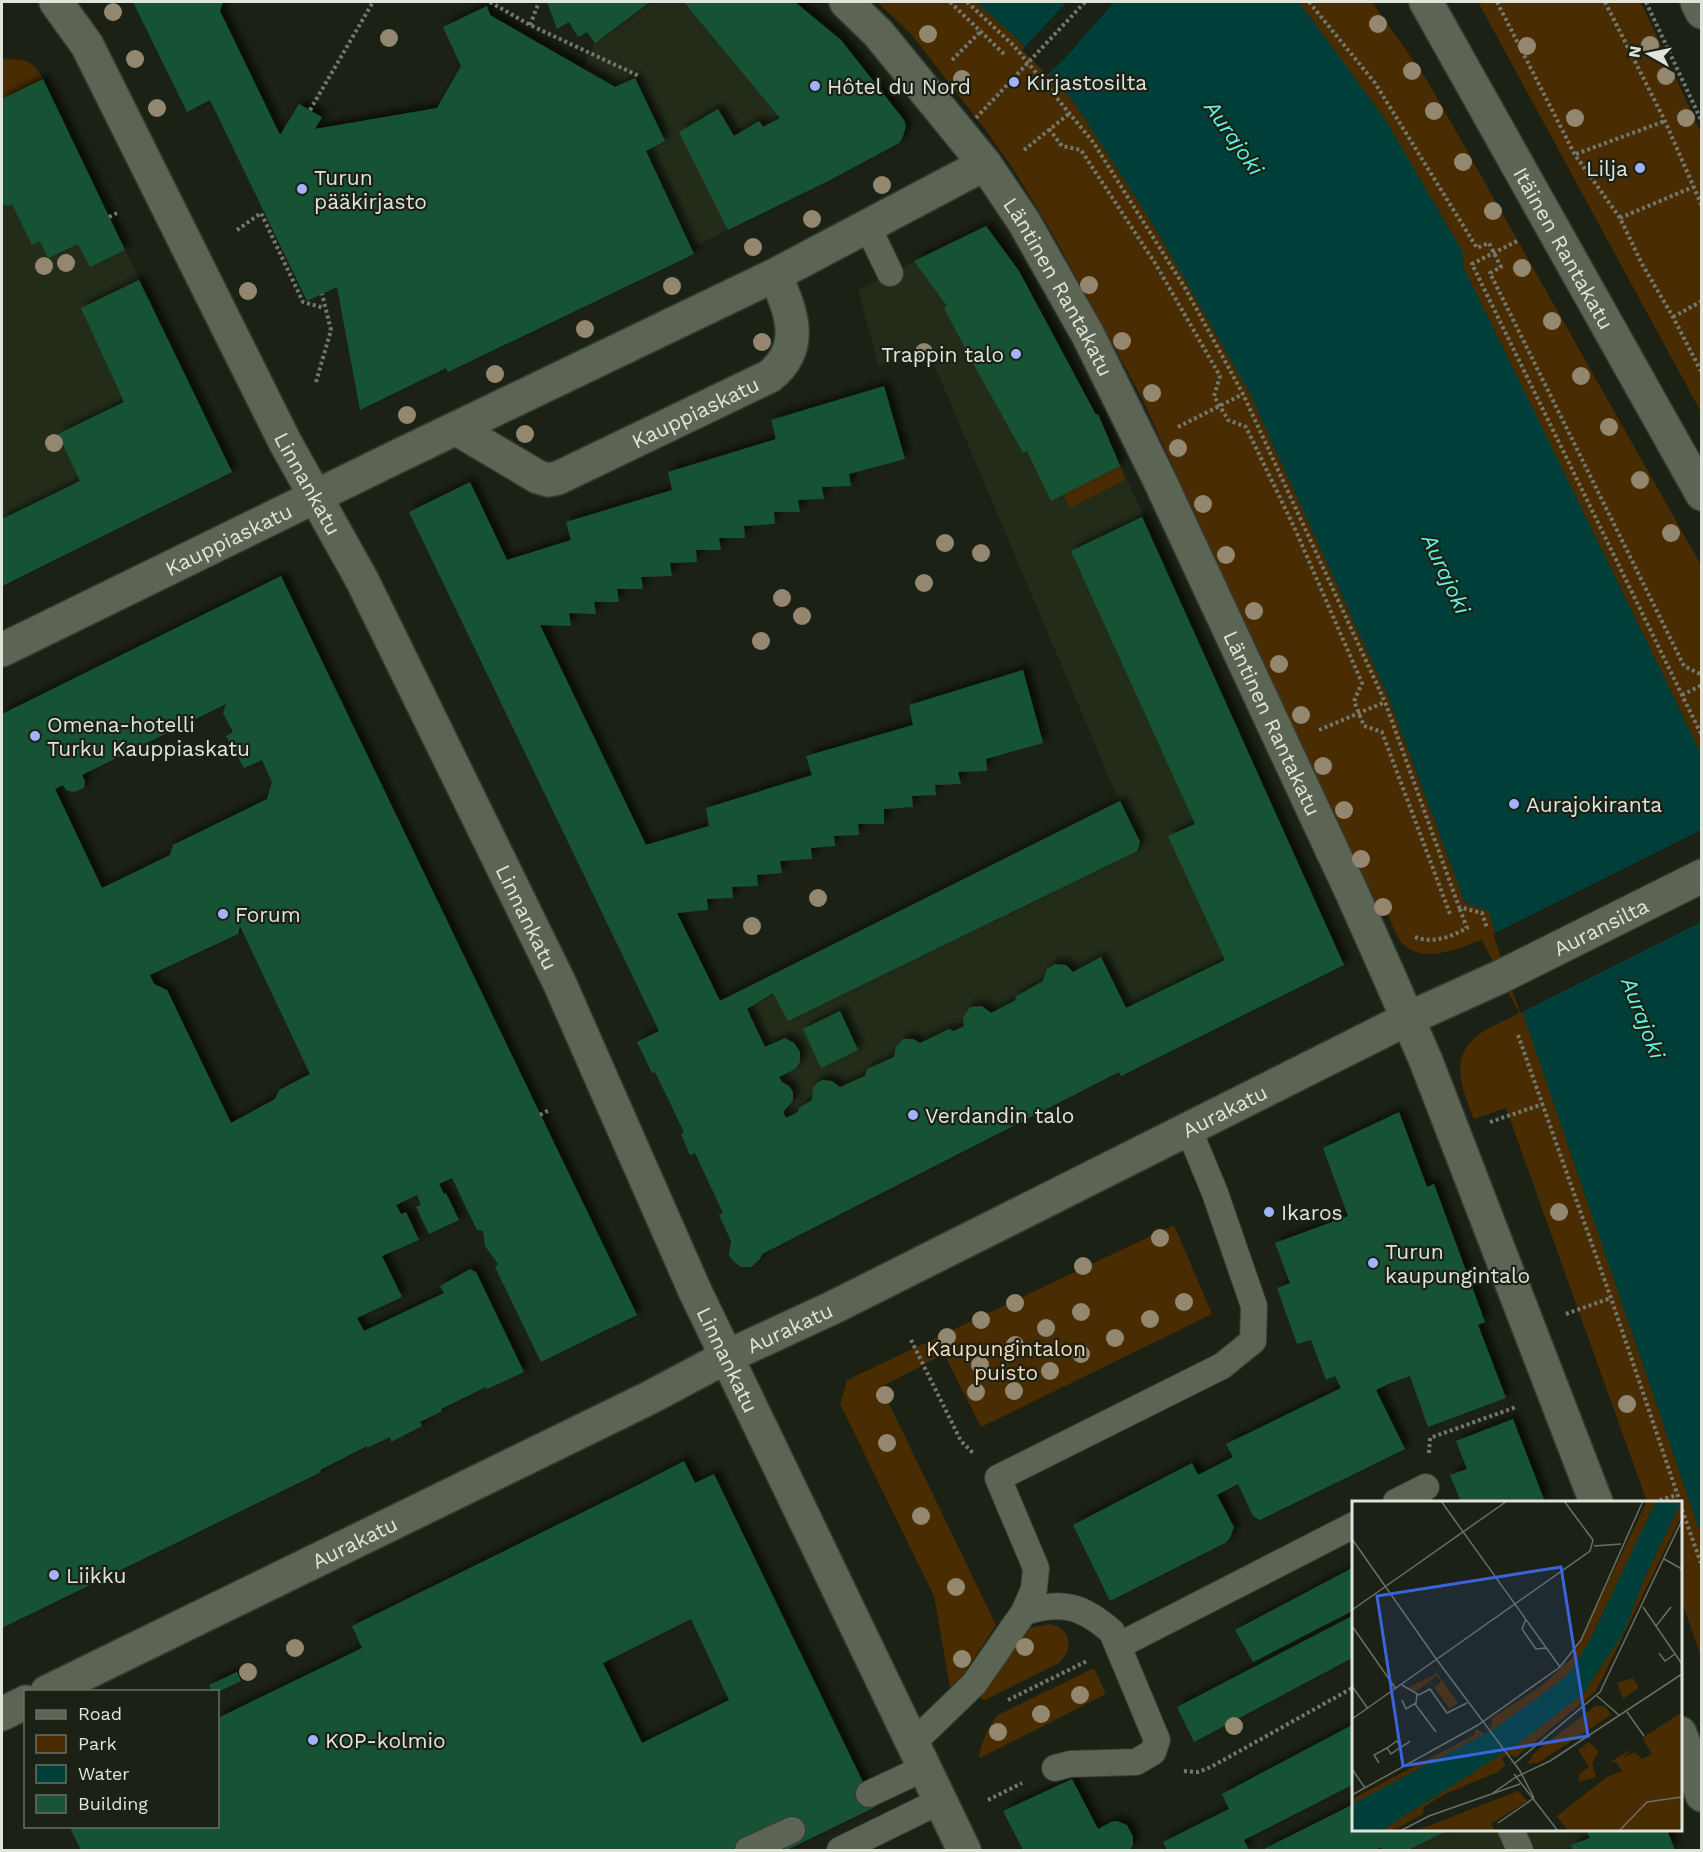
<svg xmlns="http://www.w3.org/2000/svg" width="1703" height="1852" viewBox="0 0 1703 1852" font-family="'Work Sans',sans-serif">
<style>
.built{fill:#232c19}
.green{fill:#492c01}
.water{fill:#003e3a}
.pier{fill:#1b2114}
.building{fill:#195335;fill-rule:evenodd;filter:url(#shadow)}
.lines{fill:none;stroke-linecap:round;stroke-linejoin:round}
.lane-casing{stroke:#363b32;stroke-width:28}
.street-casing{stroke:#363b32;stroke-width:36}
.secondary-casing{stroke:#363b32;stroke-width:36}
.path{stroke:#73786d;stroke-width:4;stroke-dasharray:3 3;stroke-linecap:butt}
.lane{stroke:#5c6454;stroke-width:26}
.street{stroke:#5c6454;stroke-width:33}
.secondary{stroke:#5c6454;stroke-width:33}
.path-bridge{stroke:#73786d;stroke-width:4;stroke-dasharray:3 3;stroke-linecap:butt}
.tree{fill:#948770}
.poi-dot{fill:#a1b3fd;stroke:#1b2114;stroke-width:2}
.labels{text-anchor:middle;dominant-baseline:central;stroke-width:4.5;stroke-linejoin:round;paint-order:stroke}
.poi-label{font-size:21px;fill:#e0e4db;stroke:#1b2114;text-anchor:start}
.street-label{font-size:21px;fill:#e0e4db;stroke:#1b2114}
.park-label{font-size:21px;fill:#f7dbbc;stroke:#1b2114}
.water-label{font-size:22px;font-style:italic;fill:#5ff5e6;stroke:#1b2114}
.inset-river{fill:none;stroke:#003e3a;stroke-width:3}
.inset-road{fill:none;stroke:#6a6f64;stroke-width:1.5}
.view{fill:#3a64d8;fill-opacity:0.15;stroke:#3a64d8;stroke-width:3}
.inset-edge{fill:none;stroke:#e0e4db;stroke-width:3}
</style>
<defs>
<filter id="shadow"><feDropShadow dx="5.5" dy="-5.5" stdDeviation="3" flood-color="#0009"/></filter>
</defs>
<rect width="100%" height="100%" fill="#1b2114"/>
<path class="built" d="M547,2H795L841,40L904,120L906,126L903,136L899,143L830,180L691,248L646,151L665,141L635,78L615,87L582,69L595,43L587,32L578,37L569,22L557,29Z
M43,79L232,472L2,586V99Z
M986,226L1019,271L1096,414H1098L1344,965L1121,1076L1118,1072L762,1254L760,1259L751,1267H741L734,1262L729,1255L731,1241L723,1213L695,1153L690,1155L681,1134L684,1132L655,1072L652,1073L637,1042L1119,801L925,343L879,367L858,290Z
M1353,1804L1354,1830H1667L1675,1850H1262Z"/>
<path class="green" d="M877,2H1372L1427,80L1701,565V1657L1681,1598L1680,1502H1647L1506,1108L1474,1119C1463,1091 1448,1059 1477,1036C1489,1026 1506,1021 1519,1013L1482,940C1458,948 1422,966 1401,942C1395,934 1391,921 1387,912L1376,914L1142,398L1055,238L1014,170L987,132L911,34Z
M1478,2H1641L1701,133V412Z
M2,59C23,60 33,58 43,79L2,99Z
M1120,466L1125,480L1070,508L1063,494Z
M1174,1225L1212,1314L981,1427L944,1354L881,1387L996,1625L957,1684L950,1687L934,1596L840,1404L847,1380Z
M1050,1624C1072,1629 1074,1649 1059,1663L985,1700L981,1699V1694L1019,1636L1029,1628Z
M1094,1668L1106,1694L980,1758L979,1756C982,1741 988,1726 998,1715Z"/>
<path class="water" d="M976,2H1299L1385,119L1463,252L1464,268L1673,695L1702,756L1701,1535L1488,911L1465,903L1389,699L1249,392L1157,231L1079,110L1059,84L1016,38Z"/>
<path class="pier" d="M1067,2H1114L1064,59L1047,75L1022,50Z
M1701,830V922L1520,1013L1493,934Z"/>
<path class="building" d="M133,2H223L220,11L280,135L299,104L322,117L315,129L437,108L461,66L443,27L487,6L490,15L615,87L635,78L665,141L646,151L694,254L448,372L446,368L360,410L337,287L307,301L210,100L187,112Z
M547,2H650L595,43L587,32L578,37L569,22L557,29Z
M684,2H795L841,40L904,120L906,126L902,139L899,143L830,180L728,230L679,132L718,109L734,136L759,121L763,127L780,118Z
M43,79L125,250L90,267L78,244L48,258L40,241L32,245L12,204L8,206L2,204V99Z
M986,226L1019,271L1096,415L1098,414L1120,466L1051,501L1027,451L1023,453L974,365L944,308L947,306L914,261Z
M139,280L232,472L2,586V519L80,481L58,434L124,402L81,308Z
M884,386L905,459L849,474L851,486L822,487L824,499L798,500L800,512H774L775,524L744,526L745,538H719L721,550H696L697,562L670,563L672,576L641,577L643,589H617L619,602H594L596,614L569,613L571,626L540,625L646,845L709,826L706,808L812,775L806,756L913,725L909,705L1023,670L1043,743L986,759L987,771L958,772L961,784L935,785L936,795L912,796L913,807L884,809V824H858L859,835L834,836L835,846L811,848L812,859L780,861L782,873L757,875L758,886L732,887L733,898L707,899L708,910L677,913L720,1001L1120,801L1140,842L1137,851L788,1021L773,993L747,1009L765,1047L785,1038L794,1043L800,1052V1062L795,1069L779,1077L782,1082L789,1086L793,1092V1101L783,1112L786,1118L798,1112L799,1108L812,1100L813,1088L818,1082L823,1080L832,1081L840,1087L865,1076L867,1069L894,1057L896,1047L903,1039H913L920,1043L949,1029L954,1031L964,1026L963,1018L970,1007L982,1006L991,1013L1016,1000L1015,997L1043,981L1047,969L1055,964L1066,965L1073,972L1101,957L1126,1008L1225,960L1168,836L1195,824L1071,551L1142,517L1344,965L1121,1076L1119,1072L762,1254L760,1259L751,1267H741L734,1262L729,1255L731,1241L719,1215L723,1213L695,1153L690,1155L681,1134L684,1132L655,1072L652,1073L637,1042L659,1031L409,512L470,482L507,560L571,540L566,522L672,490L668,472L776,439L771,420Z
M281,576L637,1315L541,1362L495,1267L498,1264L485,1246L483,1231L477,1230L452,1178L439,1184L444,1194L446,1193L459,1220L429,1234L416,1207L421,1205L417,1195L396,1205L401,1214L406,1212L419,1240L382,1256L402,1297L357,1318L364,1331L444,1293L440,1286L470,1269L476,1272L524,1372L487,1389L486,1387L441,1409L442,1411L420,1422L422,1426L391,1442L390,1437L367,1448V1446L320,1470L321,1472L2,1628V714ZM226,704L223,713L233,732L226,736L244,768L262,760L272,782L267,799L173,845L170,855L102,888L55,789L63,785L66,790L74,792L84,788L85,781L82,775ZM240,926L310,1074L279,1090L275,1099L231,1123L167,990L154,984L150,975L238,934Z
M840,1011L858,1050L821,1068L803,1029Z
M1399,1112L1427,1187L1434,1184L1485,1322L1478,1325L1506,1398L1428,1427L1410,1376L1388,1384L1376,1390L1405,1449L1260,1520L1253,1516L1238,1484L1217,1495L1234,1527L1230,1538L1225,1543L1110,1601L1073,1525L1192,1463L1198,1475L1233,1457L1226,1444L1341,1388L1335,1376L1326,1380L1311,1340L1297,1344L1277,1288L1290,1283L1275,1243L1348,1216L1323,1148Z
M1513,1419L1545,1502H1461L1450,1475L1467,1469L1456,1441Z
M684,1461L695,1483L714,1474L875,1807L787,1850H81L69,1826H218V1718L362,1648L352,1626L636,1486ZM691,1619L729,1700L642,1743L603,1663Z
M1354,1567V1610L1253,1662L1235,1630Z
M1354,1615V1657L1194,1742L1177,1707Z
M237,1672L241,1681L218,1692H212L209,1685Z
M1354,1724V1784L1244,1840L1249,1850H1167L1163,1842L1229,1809L1222,1794Z
M1072,1779L1098,1829L1111,1822L1117,1821L1127,1825L1133,1837V1845L1130,1850H1023L1003,1811Z
M1354,1804V1830H1449L1408,1850H1383L1381,1847L1374,1850H1262Z
M1586,1830H1667L1675,1850H1573L1571,1845L1590,1838Z"/>
<g class="lines">
<g class="lane-casing">
<path id="lane" d="M868,227L890,273
M1396,1502L1426,1487
M1024,1612C1062,1600 1083,1606 1112,1632L1157,1740L1153,1752L1136,1762L1070,1764L1055,1768
M1118,1646L1354,1525
M912,1744L974,1684L1024,1612L1034,1589L1036,1568L998,1478L1222,1366L1253,1341L1254,1306L1215,1193L1189,1130
M869,1794L924,1768
M1511,1830L1520,1850
M748,1850L792,1830
M840,1850L940,1801"/>
</g>
<g class="street-casing">
<g id="street">
<path id="s1" d="M846,2L878,33L985,164L1024,222L1088,335L1159,479L1352,893L1389,976L1426,1061L1596,1502"/>
<path id="s2" d="M1426,2L1702,494"/>
<path id="s3" d="M457,429L538,477L548,480L558,478L770,376C806,347 791,311 775,275"/>
<path id="s4" d="M2,650L396,457L775,275L985,164"/>
<path id="s5" d="M47,1692L649,1398L726,1357"/>
<path d="M2,1714L26,1702"/>
<path d="M1680,1733L1702,1795"/>
</g>
</g>
<g class="secondary-casing">
<g id="secondary">
<path id="s6" d="M56,2L87,45L285,442L362,580L559,982L695,1291L964,1850"/>
<path d="M1697,2L1702,12"/>
<path id="s7" d="M726,1357L834,1307L1407,1019L1500,977L1702,876"/>
</g>
</g>
<path class="path" d="M490,2L530,25L639,76
M950,2L1005,55
M967,2L1014,46L1093,142L1185,288L1243,394L1385,702L1459,907L1482,913L1487,928
M1309,2L1375,83L1477,248L1489,243L1501,267L1490,273L1684,666L1702,675
M1497,2L1575,155L1620,218L1642,264L1673,317L1702,373
M1605,2L1665,121L1702,206
M1646,2L1702,122
M530,25L539,2
M952,60L982,30
M310,110L373,2
M1049,129L1062,146L1081,150L1155,263L1220,376L1214,396L1228,420L1246,427L1295,529L1362,683L1354,701L1364,726L1382,732L1450,914
M1024,150L1070,113
M1576,154L1665,121
M109,217L119,212
M1620,218L1693,187
M237,230L261,213L303,302L324,308
M1517,241L1472,264L1702,736
M1673,317L1702,301
M316,382L331,330L322,294
M1178,427L1243,394
M1682,695L1702,685
M1319,730L1385,702
M1415,937C1434,944 1450,937 1467,928L1459,907
M1518,1035L1611,1298L1680,1502
M540,1115L549,1110
M1490,1122L1543,1104
M1566,1314L1611,1298
M911,1340L961,1441L974,1454
M1429,1453L1430,1438L1516,1407
M1654,1502L1677,1495
M1680,1504L1702,1566
M1008,1700L1087,1661
M1184,1771L1198,1772L1211,1767L1354,1687
M988,1800L1022,1783"/>
<use href="#lane" class="lane"/>
<use href="#street" class="street"/>
<use href="#secondary" class="secondary"/>
<path class="path-bridge" d="M976,118L1085,2"/>
</g>
<g class="tree">
<circle cx="113" cy="12" r="9"/>
<circle cx="1378" cy="24" r="9"/>
<circle cx="928" cy="34" r="9"/>
<circle cx="389" cy="38" r="9"/>
<circle cx="1650" cy="45" r="9"/>
<circle cx="1527" cy="46" r="9"/>
<circle cx="135" cy="59" r="9"/>
<circle cx="1412" cy="71" r="9"/>
<circle cx="1666" cy="76" r="9"/>
<circle cx="962" cy="79" r="9"/>
<circle cx="157" cy="108" r="9"/>
<circle cx="1434" cy="111" r="9"/>
<circle cx="1575" cy="118" r="9"/>
<circle cx="1686" cy="118" r="9"/>
<circle cx="1463" cy="162" r="9"/>
<circle cx="882" cy="185" r="9"/>
<circle cx="1493" cy="211" r="9"/>
<circle cx="812" cy="219" r="9"/>
<circle cx="753" cy="247" r="9"/>
<circle cx="66" cy="263" r="9"/>
<circle cx="44" cy="266" r="9"/>
<circle cx="1522" cy="268" r="9"/>
<circle cx="1089" cy="285" r="9"/>
<circle cx="672" cy="286" r="9"/>
<circle cx="248" cy="291" r="9"/>
<circle cx="1552" cy="321" r="9"/>
<circle cx="585" cy="329" r="9"/>
<circle cx="1122" cy="341" r="9"/>
<circle cx="762" cy="342" r="9"/>
<circle cx="924" cy="352" r="9"/>
<circle cx="495" cy="374" r="9"/>
<circle cx="1581" cy="376" r="9"/>
<circle cx="1152" cy="393" r="9"/>
<circle cx="407" cy="415" r="9"/>
<circle cx="1609" cy="427" r="9"/>
<circle cx="525" cy="434" r="9"/>
<circle cx="54" cy="443" r="9"/>
<circle cx="1178" cy="448" r="9"/>
<circle cx="1640" cy="480" r="9"/>
<circle cx="1203" cy="504" r="9"/>
<circle cx="1671" cy="533" r="9"/>
<circle cx="945" cy="543" r="9"/>
<circle cx="981" cy="553" r="9"/>
<circle cx="1226" cy="555" r="9"/>
<circle cx="924" cy="583" r="9"/>
<circle cx="782" cy="598" r="9"/>
<circle cx="1254" cy="611" r="9"/>
<circle cx="802" cy="616" r="9"/>
<circle cx="761" cy="641" r="9"/>
<circle cx="1279" cy="664" r="9"/>
<circle cx="1301" cy="715" r="9"/>
<circle cx="1323" cy="766" r="9"/>
<circle cx="1344" cy="810" r="9"/>
<circle cx="1361" cy="859" r="9"/>
<circle cx="818" cy="898" r="9"/>
<circle cx="1383" cy="907" r="9"/>
<circle cx="752" cy="926" r="9"/>
<circle cx="1559" cy="1212" r="9"/>
<circle cx="1160" cy="1238" r="9"/>
<circle cx="1083" cy="1266" r="9"/>
<circle cx="1184" cy="1302" r="9"/>
<circle cx="1015" cy="1303" r="9"/>
<circle cx="1081" cy="1312" r="9"/>
<circle cx="1150" cy="1319" r="9"/>
<circle cx="981" cy="1320" r="9"/>
<circle cx="1046" cy="1328" r="9"/>
<circle cx="947" cy="1337" r="9"/>
<circle cx="1115" cy="1338" r="9"/>
<circle cx="1015" cy="1345" r="9"/>
<circle cx="1081" cy="1354" r="9"/>
<circle cx="980" cy="1365" r="9"/>
<circle cx="1050" cy="1371" r="9"/>
<circle cx="1014" cy="1391" r="9"/>
<circle cx="976" cy="1392" r="9"/>
<circle cx="885" cy="1395" r="9"/>
<circle cx="1627" cy="1404" r="9"/>
<circle cx="887" cy="1443" r="9"/>
<circle cx="921" cy="1516" r="9"/>
<circle cx="956" cy="1587" r="9"/>
<circle cx="1025" cy="1647" r="9"/>
<circle cx="295" cy="1648" r="9"/>
<circle cx="962" cy="1659" r="9"/>
<circle cx="248" cy="1672" r="9"/>
<circle cx="1080" cy="1695" r="9"/>
<circle cx="1041" cy="1714" r="9"/>
<circle cx="1234" cy="1726" r="9"/>
<circle cx="998" cy="1732" r="9"/>
</g>
<g class="poi-dot">
<circle cx="1014" cy="82" r="6"/>
<circle cx="815" cy="86" r="6"/>
<circle cx="1640" cy="168" r="6"/>
<circle cx="302" cy="189" r="6"/>
<circle cx="1016" cy="354" r="6"/>
<circle cx="35" cy="736" r="6"/>
<circle cx="1514" cy="804" r="6"/>
<circle cx="223" cy="914" r="6"/>
<circle cx="913" cy="1115" r="6"/>
<circle cx="1269" cy="1212" r="6"/>
<circle cx="1373" cy="1263" r="6"/>
<circle cx="54" cy="1575" r="6"/>
<circle cx="313" cy="1740" r="6"/>
</g>
<g class="labels">
<g class="poi-label">
<text x="1026" y="82">Kirjastosilta</text>
<text x="827" y="86">Hôtel du Nord</text>
<text x="1628" y="168" text-anchor="end">Lilja</text>
<text x="314" y="177">Turun<tspan x="314" dy="24">pääkirjasto</tspan></text>
<text x="1004" y="354" text-anchor="end">Trappin talo</text>
<text x="47" y="724">Omena-hotelli<tspan x="47" dy="24">Turku Kauppiaskatu</tspan></text>
<text x="1526" y="804">Aurajokiranta</text>
<text x="235" y="914">Forum</text>
<text x="925" y="1115">Verdandin talo</text>
<text x="1281" y="1212">Ikaros</text>
<text x="1385" y="1251">Turun<tspan x="1385" dy="24">kaupungintalo</tspan></text>
<text x="66" y="1575">Liikku</text>
<text x="325" y="1740">KOP-kolmio</text>
</g>
<g class="street-label">
<text stroke="none"><textPath href="#s2" startOffset="282">Itäinen Rantakatu</textPath></text>
<text stroke="none"><textPath href="#s1" startOffset="357">Läntinen Rantakatu</textPath></text>
<text stroke="none"><textPath href="#s3" startOffset="267">Kauppiaskatu</textPath></text>
<text stroke="none"><textPath href="#s6" startOffset="544">Linnankatu</textPath></text>
<text stroke="none"><textPath href="#s4" startOffset="252">Kauppiaskatu</textPath></text>
<text stroke="none"><textPath href="#s1" startOffset="843">Läntinen Rantakatu</textPath></text>
<text stroke="none"><textPath href="#s6" startOffset="1030">Linnankatu</textPath></text>
<text stroke="none"><textPath href="#s7" startOffset="975">Auransilta</textPath></text>
<text stroke="none"><textPath href="#s7" startOffset="556">Aurakatu</textPath></text>
<text stroke="none"><textPath href="#s7" startOffset="70">Aurakatu</textPath></text>
<text stroke="none"><textPath href="#s6" startOffset="1516">Linnankatu</textPath></text>
<text stroke="none"><textPath href="#s5" startOffset="342">Aurakatu</textPath></text>
</g>
<g class="park-label">
<text x="1006" y="1348">Kaupungintalon<tspan x="1006" dy="24">puisto</tspan></text>
</g>
<g class="water-label">
<text transform="translate(1234 138) rotate(55)">Aurajoki</text>
<text transform="translate(1446 574) rotate(65)">Aurajoki</text>
<text transform="translate(1643 1018) rotate(69)">Aurajoki</text>
</g>
</g>
<g transform="translate(1352 1501)">
<rect width="330" height="330" fill="#1b2114"/>
<path d="M295,0H330V14L244,190L164,256L156,253L150,257L153,264L146,271L95,292L72,306L71,313L40,330H0V298L122,234L124,228L133,233L139,228L140,217L188,186L220,157ZM85,172L106,202L97,207L82,186L89,181L85,175L63,191L56,187ZM281,177L287,187L271,198L265,182ZM243,205H253L259,214L186,262L175,263L182,252ZM330,211V330H216L205,315L255,276L270,270L264,261L259,262L264,257L282,247L270,257L283,251L290,258L300,253L290,237ZM237,241L247,251L240,262L244,276L227,281V273L237,266L226,249ZM166,290L175,300L139,323L143,330H63Z" fill="#492c01"/>
<path d="M304,0H330L292,78L272,131L231,193L166,243L29,330H0V303L142,228L215,175L237,141Z" fill="#003e3a"/>
<path class="inset-river" d="M0,323L32,304L37,298V284"/>
<path class="inset-road" d="M89,0L208,166M0,38L85,159M242,45L269,43M312,58L330,68M291,106L330,163M0,109L155,0M174,118L170,128L184,148L194,147M0,125L44,188M304,125L319,106M307,152L313,160L323,153M85,159L168,270L182,297M50,184L67,194L78,188L95,212L115,202M0,185L16,208M245,195L268,215M50,199L54,208L64,202L65,193M63,203L84,231M275,211L292,235M0,218L238,50L241,39L212,0M49,246L45,240L35,247L39,253L49,246L56,242L58,240M27,262L22,254L35,247M163,262L248,191L330,19M0,268L13,287M162,273L206,330M164,276L198,260L330,173M0,294L126,224L208,166L229,139L291,0M138,294L164,276M146,322L182,297M48,330L77,315L168,283M267,330L295,301L330,296"/>
<path class="view" d="M209,66L236,235L51,265L25,95Z"/>
<rect width="330" height="330" class="inset-edge"/>
</g>
<rect width="1703" height="1852" fill="none" stroke="#e0e4db" stroke-width="6"/>
<rect x="24" y="1690" width="195" height="138" fill="#1b2114" stroke="#6a6f64" stroke-width="1.5"/>
<rect x="36" y="1710" width="30" height="9" fill="#5c6454" stroke="#6a6f64" stroke-width="1.5"/>
<text x="78" y="1720" font-size="18" fill="#e0e4db">Road</text>
<rect x="36" y="1735" width="30" height="18" fill="#492c01" stroke="#6a6f64" stroke-width="1.5"/>
<text x="78" y="1750" font-size="18" fill="#e0e4db">Park</text>
<rect x="36" y="1765" width="30" height="18" fill="#003e3a" stroke="#6a6f64" stroke-width="1.5"/>
<text x="78" y="1780" font-size="18" fill="#e0e4db">Water</text>
<rect x="36" y="1795" width="30" height="18" fill="#195335" stroke="#6a6f64" stroke-width="1.5"/>
<text x="78" y="1810" font-size="18" fill="#e0e4db">Building</text>
<g transform="translate(1649 54) rotate(279)" stroke="#1b2114" stroke-width="4.5" paint-order="stroke">
<path d="M0-4.5L10 22L0 15L-10 22Z" fill="#e0e4db"/>
<text y="-9" font-size="16" font-weight="bold" text-anchor="middle" fill="#e0e4db">N</text>
</g>
</svg>
